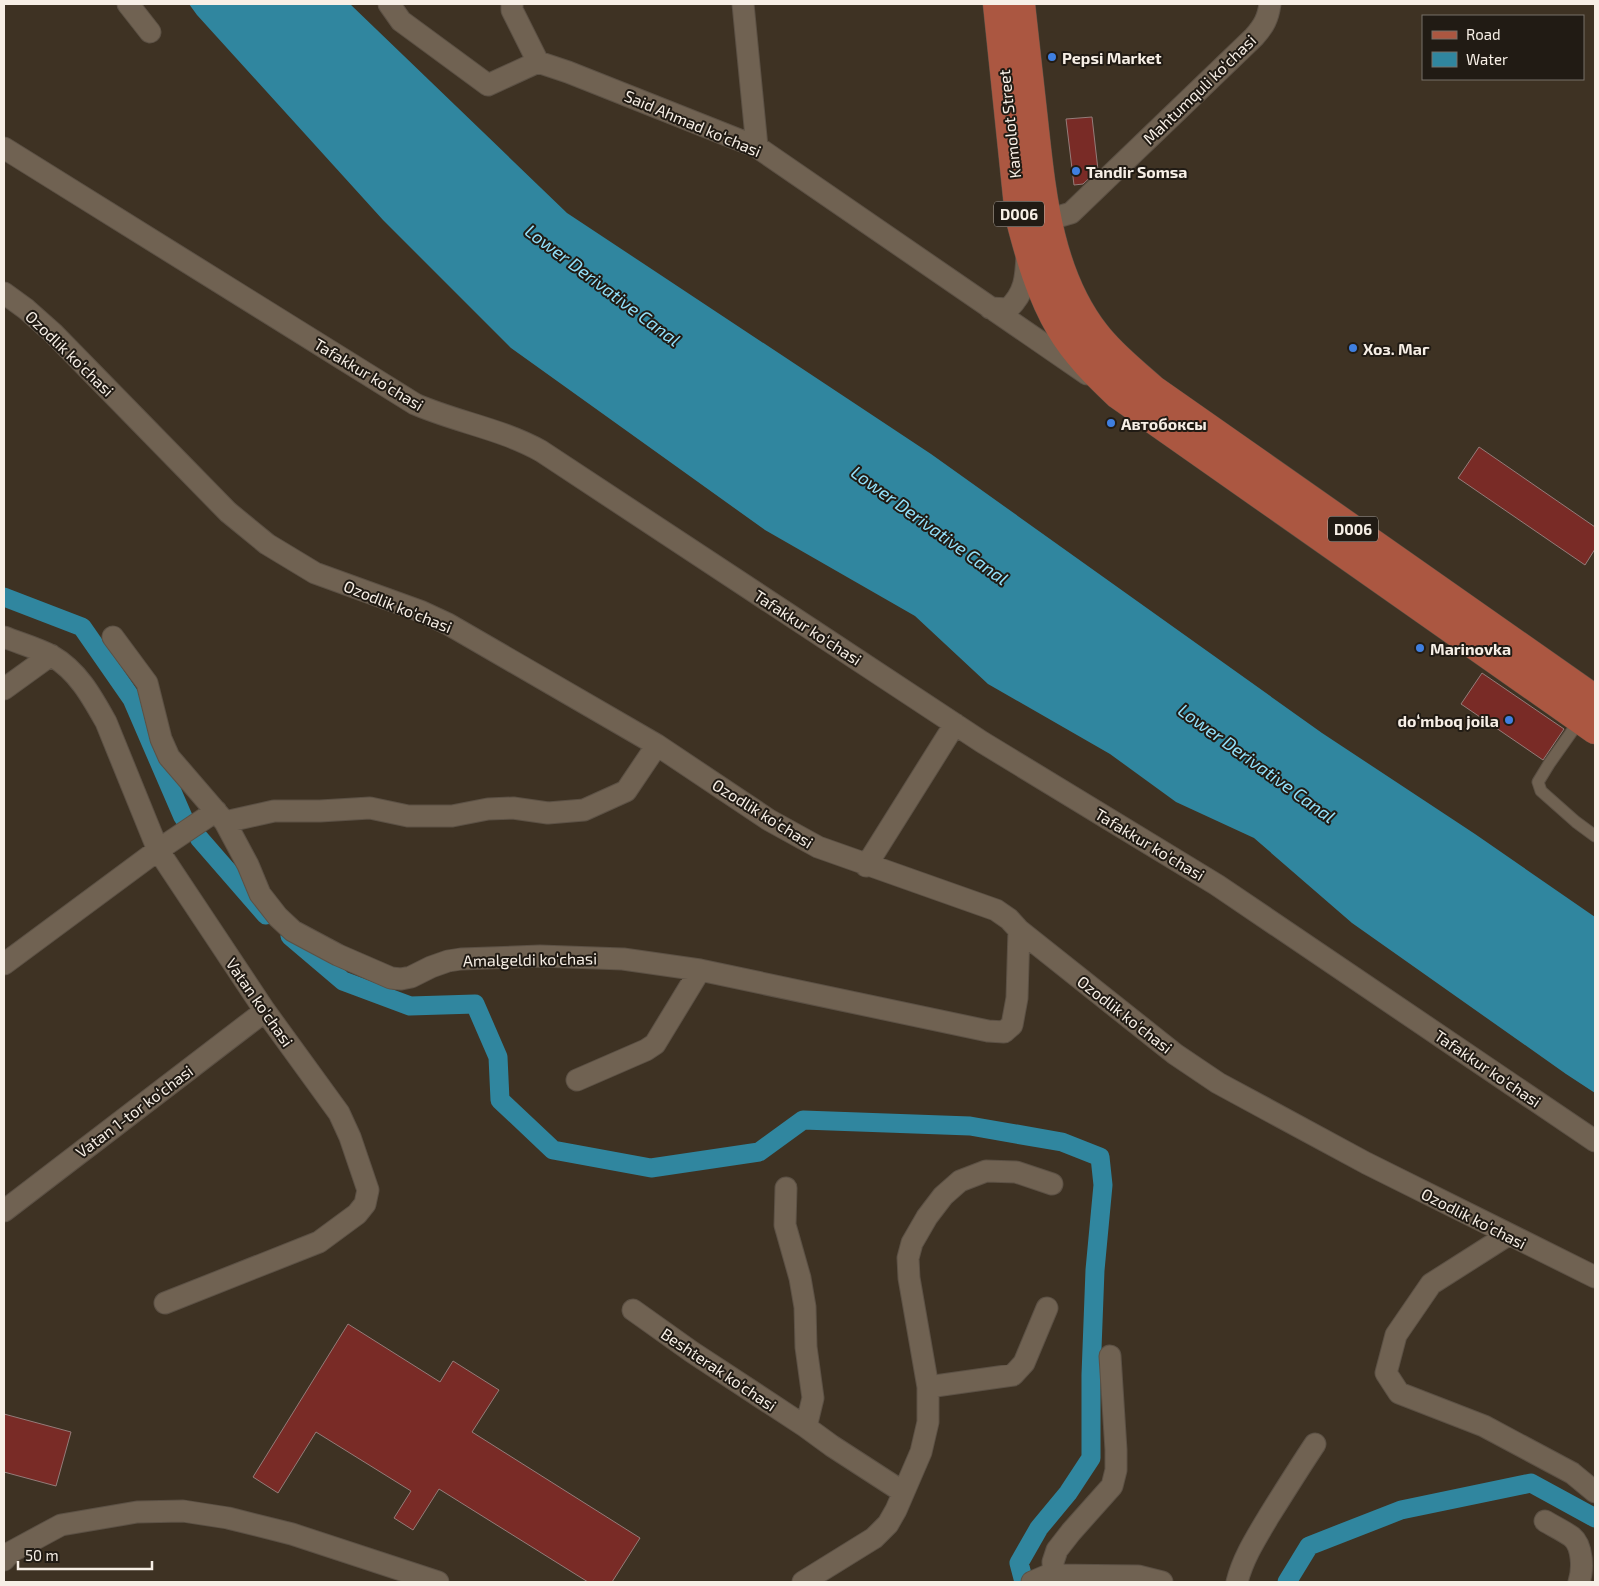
<svg xmlns="http://www.w3.org/2000/svg" width="1599" height="1586" viewBox="0 0 1599 1586" font-family="'Exo 2',sans-serif">
<style>
.water{fill:#30869f}
.lines{fill:none;stroke-linecap:round;stroke-linejoin:round}
.canal{stroke:#30869f;stroke-width:19}
.building{fill:#792b26;stroke:#947c79}
.service-casing{stroke:#5c5145;stroke-width:13}
.minor-casing{stroke:#5c5145;stroke-width:23}
.primary-casing{stroke:#5c5145;stroke-width:29}
.service{stroke:#706252;stroke-width:11}
.minor{stroke:#706252;stroke-width:21}
.primary{stroke:#ab5741;stroke-width:28}
.shop-dot{fill:#3f7fe0;stroke:#211b14;stroke-width:2}
.labels{text-anchor:middle;dominant-baseline:central;stroke-width:4;stroke-linejoin:round;paint-order:stroke}
.shield{fill:#211b14;stroke:#b7afa7;stroke-width:1}
.shield-label{font-size:15px;font-weight:bold;fill:#f7efe6}
.poi-label{font-size:16px;font-weight:bold;fill:#f7efe6;stroke:#211b14;text-anchor:start}
.street-label{font-size:16px;fill:#f7efe6;stroke:#211b14}
.water-label{font-size:18px;font-style:italic;fill:#94e2fc;stroke:#211b14}
</style>
<rect width="100%" height="100%" fill="#3e3223"/>
<path class="water" d="M189,4H350L567,213L931,454L1322,733L1475,834L1595,917V1093L1566,1074L1352,923L1254,838L1176,802L1110,754L988,684L915,616L765,530L511,348L383,220L197,15Z"/>
<g class="lines">
<path class="canal" d="M4,597L82,627L132,699L183,817
M199,838L266,915
M290,936L343,981L410,1006L475,1004L498,1057L500,1100L553,1150L651,1168L759,1152L803,1120L970,1126L1062,1142L1100,1157L1103,1185L1095,1270L1091,1375V1458L1068,1493L1039,1528L1019,1563L1024,1582
M1287,1582L1309,1546L1401,1510L1531,1483L1595,1518"/>
</g>
<path class="building" d="M1092,117L1098,170L1083,184L1074,185L1066,119Z
M1479,447L1595,527V549L1585,565L1458,478Z
M1482,673L1564,729L1543,760L1461,704Z
M348,1324L440,1382L453,1361L499,1390L472,1432L640,1538L612,1582H588L439,1489L413,1530L394,1518L411,1491L316,1432L278,1493L253,1477Z
M4,1414L71,1432L56,1486L4,1472Z"/>
<g class="lines">
<g class="service-casing">
<path id="service" d="M1580,720L1549,764L1538,782L1541,791L1576,822L1595,836"/>
</g>
<g class="minor-casing">
<path id="minor" d="M128,4L150,32
M389,4L401,21L488,85L538,62L568,72L757,147L1087,374
M512,4V10L538,62
M743,4L757,147
M4,148L415,404C456,422 502,429 541,451L982,742L1217,885L1595,1141
M1047,220L1071,213L1254,37C1264,26 1268,18 1270,4
M4,293L26,309L53,333L228,512L267,544L315,573L420,611L448,624L657,745L769,820L818,847L996,910L1009,919L1019,930L1175,1054L1218,1083L1366,1163L1595,1277
M990,308L1008,309C1025,293 1026,278 1027,255
M4,637C19,643 37,648 52,656C78,671 92,697 106,722L158,850L265,1011L339,1113L350,1137L368,1190L365,1204L357,1214L319,1242L165,1303
M113,637L147,683L161,739L169,757L225,822L248,865L260,894L278,917L293,931L338,955L391,978L401,979L411,977L431,967L448,961L461,959L540,956L623,959L700,970L988,1031L1004,1032L1012,1025L1017,998L1019,930
M4,689L51,655
M225,822L274,811H320L370,808L408,816H452L488,809L513,808L548,813L584,810L626,791L657,745
M866,866L955,724
M4,964L158,850L216,811
M577,1080L646,1050L655,1044L700,970
M786,1188L785,1225L800,1278L805,1307L806,1347L813,1398L806,1427L832,1446L903,1492
M4,1211L265,1011
M1508,1235L1431,1284L1396,1335L1386,1373L1399,1393L1484,1426L1572,1473L1595,1492
M633,1310L692,1352L806,1427
M928,1387L1013,1375L1024,1363L1047,1308
M1545,1521C1553,1526 1564,1531 1572,1537C1583,1546 1583,1570 1579,1582
M4,1560L11,1552L61,1525L137,1512L183,1511L228,1518L292,1534L438,1582
M1054,1575L1053,1562L1057,1550L1071,1532L1112,1486L1116,1470V1450L1110,1356
M803,1582L874,1538L888,1524L896,1510L921,1452L928,1422V1387L909,1278L908,1258L912,1243L927,1217L943,1196L960,1181L986,1171L1016,1172L1052,1184
M1032,1582L1046,1576L1054,1575L1138,1576L1162,1582
M1237,1582C1243,1558 1256,1538 1269,1516C1284,1492 1299,1468 1315,1444"/>
</g>
<g class="primary-casing">
<path id="primary" d="M997,4L1019,216C1029,255 1040,294 1060,328C1075,354 1097,375 1118,395L1595,730
M1021,4C1025,43 1030,82 1034,121C1042,194 1049,274 1096,334C1112,355 1133,371 1153,389L1595,699"/>
</g>
<use href="#service" class="service"/>
<use href="#minor" class="minor"/>
<use href="#primary" class="primary"/>
</g>
<g class="shop-dot">
<circle cx="1052" cy="57" r="5"/>
<circle cx="1076" cy="171" r="5"/>
<circle cx="1353" cy="348" r="5"/>
<circle cx="1111" cy="423" r="5"/>
<circle cx="1420" cy="648" r="5"/>
<circle cx="1509" cy="720" r="5"/>
</g>
<g class="labels">
<g class="shield">
<rect x="994" y="201.5" width="50" height="25" rx="4"/>
<rect x="1328" y="516.5" width="50" height="25" rx="4"/>
</g>
<g class="shield-label">
<text x="1019" y="214">D006</text>
<text x="1353" y="529">D006</text>
</g>
<g class="poi-label">
<text x="1062" y="57">Pepsi Market</text>
<text x="1086" y="171">Tandir Somsa</text>
<text x="1363" y="348">Хоз. Маг</text>
<text x="1121" y="423">Автобоксы</text>
<text x="1430" y="648">Marinovka</text>
<text x="1499" y="720" text-anchor="end">doʻmboq joila</text>
</g>
<g class="street-label">
<text transform="translate(1199 89) rotate(-44)">Mahtumquli ko‘chasi</text>
<text transform="translate(693 123) rotate(23)">Said Ahmad ko‘chasi</text>
<text transform="translate(1009 124) rotate(-96)">Kamolot Street</text>
<text transform="translate(70 353) rotate(44)">Ozodlik ko‘chasi</text>
<text transform="translate(369 374) rotate(31)">Tafakkur ko‘chasi</text>
<text transform="translate(398 606) rotate(22)">Ozodlik ko‘chasi</text>
<text transform="translate(808 627) rotate(33)">Tafakkur ko‘chasi</text>
<text transform="translate(763 813) rotate(32)">Ozodlik ko‘chasi</text>
<text transform="translate(1150 844) rotate(31)">Tafakkur ko‘chasi</text>
<text transform="translate(530 959) rotate(-1)">Amalgeldi ko‘chasi</text>
<text transform="translate(260 1002) rotate(55)">Vatan ko'chasi</text>
<text transform="translate(1125 1014) rotate(38)">Ozodlik ko‘chasi</text>
<text transform="translate(1488 1068) rotate(34)">Tafakkur ko‘chasi</text>
<text transform="translate(134 1111) rotate(-37)">Vatan 1-tor ko‘chasi</text>
<text transform="translate(1474 1218) rotate(27)">Ozodlik ko‘chasi</text>
<text transform="translate(719 1369) rotate(34)">Beshterak ko‘chasi</text>
</g>
<g class="water-label">
<text transform="translate(603 285) rotate(37)">Lower Derivative Canal</text>
<text transform="translate(930 525) rotate(36)">Lower Derivative Canal</text>
<text transform="translate(1257 763) rotate(36)">Lower Derivative Canal</text>
</g>
</g>
<rect width="1599" height="1586" fill="none" stroke="#f7efe6" stroke-width="10"/>
<rect x="1422" y="15" width="162" height="65" fill="#211b14" stroke="#777068"/>
<rect x="1432" y="31" width="25" height="8" fill="#ab5741" stroke="#777068"/>
<text x="1466" y="40" font-size="15" fill="#f7efe6">Road</text>
<rect x="1432" y="52" width="25" height="15" fill="#30869f" stroke="#777068"/>
<text x="1466" y="65" font-size="15" fill="#f7efe6">Water</text>
<path d="M18 1561v8h134v-8" fill="none" stroke="#f7efe6" stroke-width="2.5"/>
<text x="25" y="1561" font-size="15" fill="#f7efe6" stroke="#211b14" stroke-width="4" paint-order="stroke">50 m</text>
</svg>
